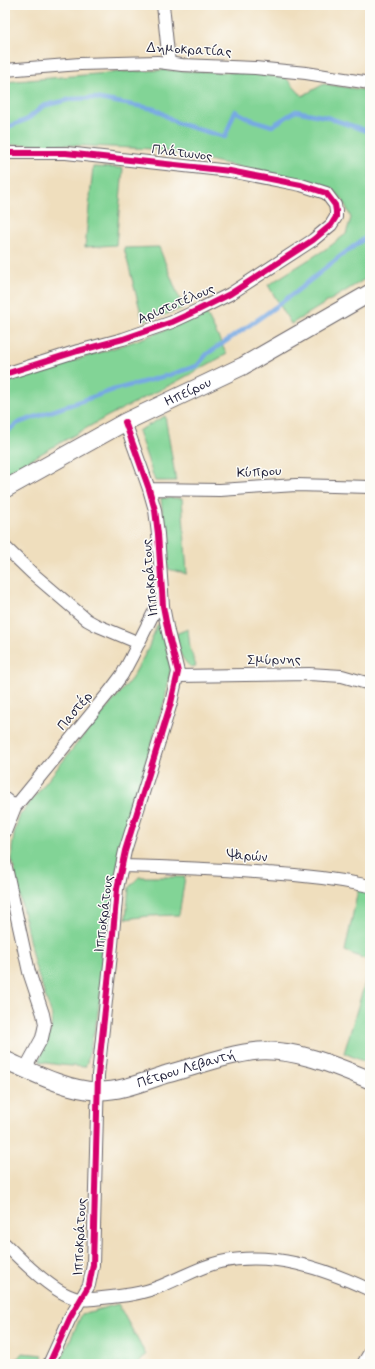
<svg xmlns="http://www.w3.org/2000/svg" width="375" height="1369" viewBox="0 0 375 1369" font-family="Mynerve,sans-serif">
<style>
.green{fill:#82d496;stroke:#527b68}
.lines{fill:none;stroke-linecap:round;stroke-linejoin:round}
.stream{stroke:#77a9e3;stroke-width:4.5}
.street-casing{stroke:#6a6468;stroke-width:14}
.secondary-casing{stroke:#6a6468;stroke-width:19}
.street{stroke:#fff;stroke-width:12}
.secondary{stroke:#fff;stroke-width:17}
.cycleway-casing{stroke:#fdfcf7;stroke-width:8}
.cycleway{stroke:#d6006c;stroke-width:6}
.labels{text-anchor:middle;dominant-baseline:central;stroke-width:3;stroke-linejoin:round;paint-order:stroke}
.street-label{font-size:14px;fill:#22223b;stroke:#fdfcf7}
</style>
<rect width="100%" height="100%" fill="#fdfcf7"/>
<filter id="ink" filterUnits="userSpaceOnUse"><feTurbulence type="fractalNoise" baseFrequency=".025" numOctaves="2"/><feDisplacementMap in="SourceGraphic" scale="8" xChannelSelector="R" yChannelSelector="G"/><feConvolveMatrix kernelMatrix="1 2 1 2 8 2 1 2 1" color-interpolation-filters="sRGB"/></filter>
<filter id="wash" filterUnits="userSpaceOnUse"><feTurbulence type="fractalNoise" baseFrequency=".012" numOctaves="4" result="noise"/><feDisplacementMap in="SourceGraphic" scale="16" xChannelSelector="R" yChannelSelector="G"/><feGaussianBlur stdDeviation="0.9" result="paint"/><feColorMatrix in="noise" values="0 0 0 0 0 0 0 0 0 0 0 0 0 0 0 0 0 1.4 0 .05"/><feComposite in="paint" operator="in"/></filter>
<g filter="url(#wash)">
<rect width="100%" height="100%" fill="#efdebd"/>
<path class="green" d="M163,70L249,73L286,78L302,96L324,84L370,91V276L291,324L268,285L329,247L346,234L351,218L343,200L333,189L304,180L154,149L47,144L5,145V82L119,72Z
M93,167L123,168L116,245L85,247Z
M159,247L183,308L167,314L143,321L124,248Z
M206,313L227,354L174,383L108,416L5,474V380C73,361 142,342 206,313Z
M165,416L176,481H155L138,431Z
M161,498H182L187,574L168,569Z
M157,625H161L171,668L165,699L122,841L97,1019L87,1062L85,1067L60,1065L40,1062V1057L51,1029L52,1016L34,963L12,859V848L15,829L20,815L79,741L115,699L132,678L148,649Z
M188,629L190,648L196,666L191,667C181,660 177,646 173,635Z
M139,877H185L179,915L148,916L126,919L129,887Z
M358,890L370,892V961L345,951Z
M370,966V1064L344,1053Z
M118,1304L146,1355L138,1364H59L82,1314Z
M22,1353L43,1355L40,1364H13Z"/>
<g class="lines">
<path class="stream" d="M5,126L8,127L28,119L43,106L72,99L94,98L155,109L177,123L225,137L235,111L250,119L272,126L296,111L326,117L370,132
M5,433L18,423L113,390L169,375L197,366L207,354C235,335 263,317 290,296C317,276 342,253 370,235"/>
</g>
</g>
<g filter="url(#ink)">
<g class="lines">
<g class="street-casing">
<path id="street" d="M163,5L169,63
M5,70L80,64L158,62L182,65L255,68L306,73L370,83
M5,153H66L230,171L301,185L326,193L335,205L336,211V217L331,225L313,240L230,294L198,310L172,322L123,339L78,351L5,374
M149,489L220,490L296,485L370,487
M5,547L32,573L87,620L96,625L139,643
M178,676L309,674L342,676L370,684
M5,799L15,807
M5,832L15,807L110,691L122,675L131,658L153,614L159,608L163,606
M5,863L29,972L43,1014L45,1024L42,1038L25,1069
M122,866C171,867 219,869 268,873C302,875 336,879 370,886
M5,1244C21,1260 51,1290 72,1297C81,1301 92,1299 102,1298C122,1296 142,1294 161,1286C181,1278 199,1267 220,1262C273,1251 323,1268 370,1290
M49,1364L70,1318L89,1285L93,1265L98,1075L112,945L117,889L125,851L171,703L178,672L168,632L163,606L158,534L155,510L149,489L125,422
M363,1364L370,1352"/>
</g>
<g class="secondary-casing">
<g id="secondary">
<path id="s1" d="M5,489L125,422L243,366L370,293"/>
<path id="s2" d="M5,1060C32,1072 66,1090 97,1091C120,1092 145,1081 167,1074C197,1066 228,1054 259,1051C297,1049 336,1066 370,1080"/>
</g>
</g>
<use href="#street" class="street"/>
<use href="#secondary" class="secondary"/>
<g class="cycleway-casing">
<path id="cycleway" d="M5,153H66L230,171L301,185L326,193L335,205L336,211V217L331,225L313,240L230,294L198,310L172,322L123,339L78,351L5,374
M49,1364L70,1318L89,1285L93,1265L98,1075L112,945L117,889L125,851L171,703L178,672L168,632L163,606L158,534L155,510L149,489L125,422"/>
</g>
<use href="#cycleway" class="cycleway"/>
</g>
</g>
<g class="labels">
<g class="street-label">
<text transform="translate(189 50) rotate(3)">Δημοκρατίας</text>
<text transform="translate(182 153) rotate(7)">Πλάτωνος</text>
<text transform="translate(176 304) rotate(-23)">Αριστοτέλους</text>
<text stroke="none"><textPath href="#s1" startOffset="207">Ηπείρου</textPath></text>
<text transform="translate(259 472) rotate(-3)">Κύπρου</text>
<text transform="translate(150 578) rotate(-95)">Ιπποκράτους</text>
<text transform="translate(274 660) rotate(-1)">Σμύρνης</text>
<text transform="translate(75 711) rotate(-50)">Παστέρ</text>
<text transform="translate(247 856) rotate(4)">Ψαρών</text>
<text transform="translate(104 914) rotate(-83)">Ιπποκράτους</text>
<text stroke="none"><textPath href="#s2" startOffset="190">Πέτρου Λεβαντή</textPath></text>
<text transform="translate(80 1237) rotate(-87)">Ιπποκράτους</text>
</g>
</g>
<rect width="375" height="1369" fill="none" stroke="#fdfcf7" stroke-width="20"/>
</svg>
